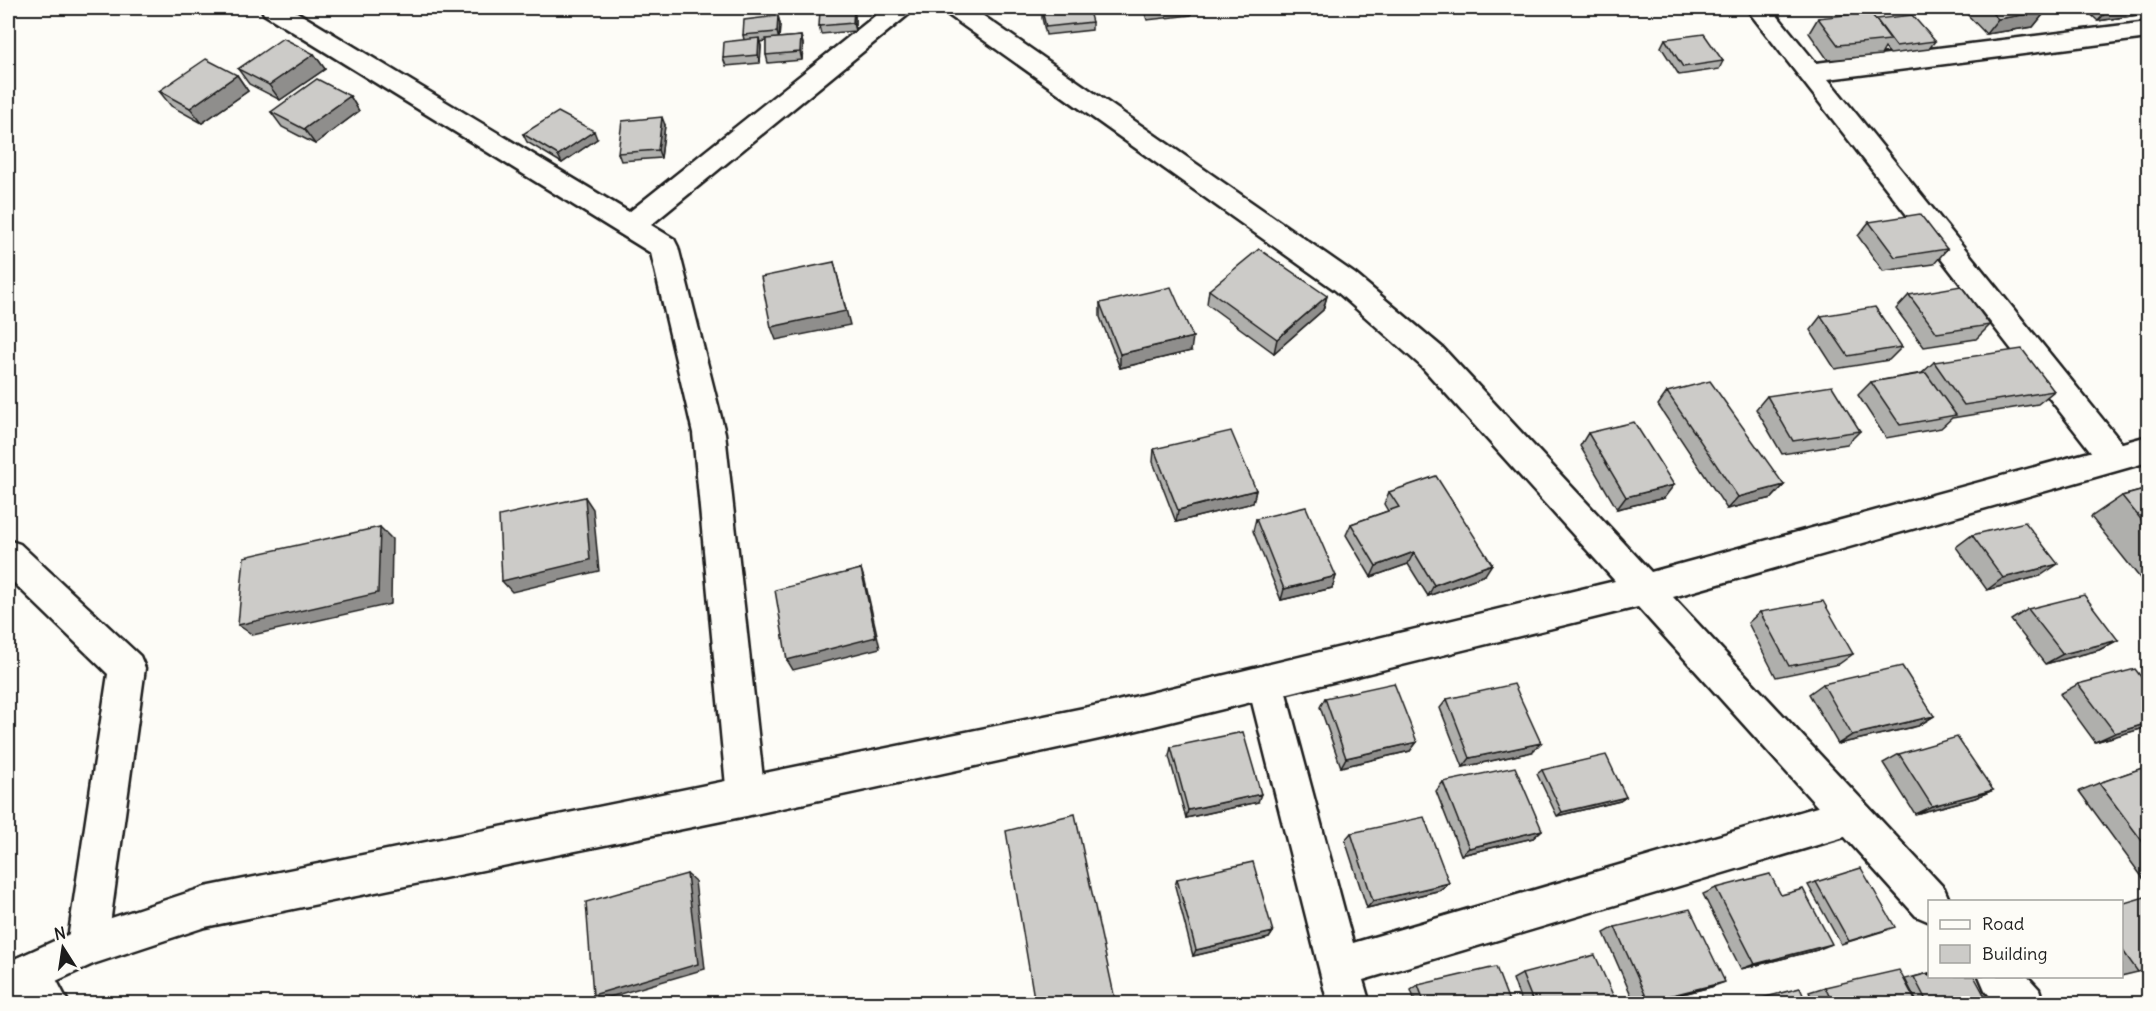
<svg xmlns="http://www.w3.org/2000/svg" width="2156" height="1011" viewBox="0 0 2156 1011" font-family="Delius,sans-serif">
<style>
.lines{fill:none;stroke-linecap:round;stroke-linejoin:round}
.street-casing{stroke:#1c1c1c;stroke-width:5}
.secondary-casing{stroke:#1c1c1c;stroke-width:5}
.street{fill:#fdfcf7;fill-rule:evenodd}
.secondary{fill:#fdfcf7;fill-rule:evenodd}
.wall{fill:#afafac;stroke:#1c1c1c;stroke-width:1.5}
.shaded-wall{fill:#8f8e8c;stroke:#1c1c1c;stroke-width:1.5}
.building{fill:#cccbc8;stroke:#1c1c1c;stroke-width:1.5}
</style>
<rect width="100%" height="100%" fill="#fdfcf7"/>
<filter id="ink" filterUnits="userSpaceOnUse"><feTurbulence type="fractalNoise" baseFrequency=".0167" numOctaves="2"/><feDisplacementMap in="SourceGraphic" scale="12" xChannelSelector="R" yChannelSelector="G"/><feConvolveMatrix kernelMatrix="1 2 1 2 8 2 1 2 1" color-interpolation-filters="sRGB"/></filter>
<g filter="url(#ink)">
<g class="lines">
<g class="street-casing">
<path id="street" d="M261,8H290L629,212L885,8H912L909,14L651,225L674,239L678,247L725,433L765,797L759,810L746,816L733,810L727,797L693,433L651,253L264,14Z
M1746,8H1771L1816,63L2148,22V38L1828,79L2125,447L2130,457L2125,467L2114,470L2103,467Z
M8,540L20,544L140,656L145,668L107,946L101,960L87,966L73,960L67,946L108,674L8,577Z
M1265,665L1278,670L1283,682L1353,943L1851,797L1865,803L1870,816L1865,829L1851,835L1363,980L1370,1004H1328L1247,682L1252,670Z
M31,952L45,958L69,1004H26L11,972L17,958Z"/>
</g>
<g class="secondary-casing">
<path id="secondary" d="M944,8H972L1355,274L1443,348L1651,572L2148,436V462L1673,597L1944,888L1950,902H1930V922L1916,916L1638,607L1113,736L746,816L205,927L93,964L8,1003V962L87,926L205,887L1113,702L1615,581L1421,366L1335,290L947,14Z
M1979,976H2027L2039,989L2044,1004H1996L1985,990Z"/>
</g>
<use href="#street" class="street"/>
<use href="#secondary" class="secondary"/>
</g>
<path class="wall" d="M1143,8H1192L1191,15L1147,20Z
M1961,8H2042L2046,11L2033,27L1986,34Z
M2084,8H2148L2144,14L2098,21Z
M1042,10L1092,22V30L1046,35L1042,18Z
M778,16L780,24L779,38L801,36L803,44L802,60L768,63L766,55V41L760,42L761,46L760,63L726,66L723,58L744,40L743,35Z
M855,16V31L821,34L819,26Z
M1818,18L1876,19L1935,41L1929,49L1890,54L1885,48L1881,55L1828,60L1809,33Z
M1665,39L1723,61L1719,69L1679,75L1661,47Z
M314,54L325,69L280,100L249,84L238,69Z
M237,75L248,91L202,123L171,106L159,91Z
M350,96L359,111L315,144L282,127L271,112Z
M665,125L661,158L621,161L618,153Z
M523,134L597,139L562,163L527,142Z
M1869,222L1947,249L1934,264L1883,271L1858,236Z
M1209,290L1327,296L1323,310L1274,353L1207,304Z
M1909,295L1990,325L1976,339L1924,347L1896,309Z
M1100,303L1191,351L1120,368L1100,317Z
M1821,316L1902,347L1889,360L1835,369L1810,330Z
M1934,362L2054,391L2038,404L1952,418L1941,428L1886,438L1858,395L1871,382L1922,373Z
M1667,392L1784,485L1772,498L1727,509L1658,405Z
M1767,396L1860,431L1847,444L1782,454L1756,409Z
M1588,433L1664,498L1617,509L1580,446Z
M1154,449L1256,490L1253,503L1176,522L1153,462Z
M2148,489V588L2091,517L2122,496Z
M1389,492L1485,575L1428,596L1408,564L1371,577L1346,535L1351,524L1388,511L1384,504Z
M1256,519L1336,576L1332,588L1281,600L1253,531Z
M1972,535L2040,576L1987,590L1956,547Z
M2028,609L2118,640L2099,650L2045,664L2011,620Z
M1760,612L1853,654L1839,664L1776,677L1748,623Z
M1823,684L1934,716L1918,726L1838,744L1809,694Z
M2078,684L2148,727L2095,742L2060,694Z
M1325,698L1417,742L1410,751L1341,767L1320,707Z
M1447,699L1532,752L1463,767L1440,708Z
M1171,747L1258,802L1186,818L1169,756Z
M1899,754L1993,790L1975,798L1915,814L1883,763Z
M2148,766V885L2079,791L2099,783Z
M1542,770L1626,797L1620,801L1557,816L1537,774Z
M1443,782L1542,830L1533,838L1461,855L1436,791Z
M1351,833L1449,883L1441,890L1367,908L1345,840Z
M1177,879L1273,932L1269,938L1193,956L1175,886Z
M1816,882L1887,930L1841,944L1808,885Z
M1716,888L1781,895L1817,950L1741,969L1703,894Z
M2121,904L2138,972L2121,976Z
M1615,927L1711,987L1644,1004H1635L1604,933Z
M1929,973L1989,1004H1918L1905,979Z
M1522,974L1617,1004H1522L1513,979Z
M1418,985L1510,1004H1416L1411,990Z
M1825,987L1917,1004H1814L1809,992Z"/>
<path class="shaded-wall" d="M854,8L855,16V31L853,23Z
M2110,8H2148V9L2144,14L2098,21Z
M2046,11L2033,27L1986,34L1998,19Z
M778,16L780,24L779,40L777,32Z
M801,36L803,44L802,60L800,52Z
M759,38L761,46L760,63L758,55Z
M314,54L325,69L280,100L269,85Z
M237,75L248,91L202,123L190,108Z
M350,96L359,111L315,144L304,129Z
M662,117L665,125L661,158L658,150Z
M594,131L597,139L562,163L558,155Z
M834,262L850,325L776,340L771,327Z
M1327,296L1323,310L1274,353L1277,339Z
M1193,337L1191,351L1120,368V354Z
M1674,485L1664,498L1617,509L1626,497Z
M1784,485L1772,498L1727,509L1738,497Z
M1256,490L1253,503L1176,522L1178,510Z
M585,497L593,509L599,571L512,592L502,581Z
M380,527L392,539L391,604L253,635L238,625Z
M1414,552L1408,564L1371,577L1376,566Z
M1492,564L1485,575L1428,596L1434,585Z
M2058,564L2040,576L1987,590L2003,578Z
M861,569L865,581L880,648L793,670L787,660Z
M1336,576L1332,588L1281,600L1284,589Z
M2118,640L2099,650L2045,664L2063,654Z
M1934,716L1918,726L1838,744L1852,735Z
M2148,723V727L2095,742L2115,733Z
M1417,742L1410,751L1341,767L1346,758Z
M1541,743L1532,752L1463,767L1470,758Z
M1993,790L1975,798L1915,814L1932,806Z
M1261,794L1258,802L1186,818L1188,810Z
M1626,797L1620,801L1557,816L1562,812Z
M1542,830L1533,838L1461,855L1469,848Z
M687,874L695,881L705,969L603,999L593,995Z
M1449,883L1441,890L1367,908L1373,901Z
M1273,932L1269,938L1193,956L1196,950Z
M1832,944L1817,950L1741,969L1755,964Z
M1725,982L1711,987L1641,1004L1648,1001Z"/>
<path class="building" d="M854,8L853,23L819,26L820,11Z
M1067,8H1088L1092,22L1046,27L1042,10Z
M1146,8H1191L1147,12Z
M1987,8H2042L2046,11L1998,19Z
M1870,12L1891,40L1838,45L1818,18Z
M1912,15L1935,41L1896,46L1876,19Z
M778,16L777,32L743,35L744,20Z
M1704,34L1723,61L1683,67L1665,39Z
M801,36L800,52L766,55V39Z
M283,38L314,54L269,85L238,69Z
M759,38L758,55L723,58L724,42Z
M206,59L237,75L190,108L159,91Z
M317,79L350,96L304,129L271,112Z
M558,112L594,131L558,155L523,134Z
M662,117L658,150L618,153L622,121Z
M1920,214L1947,249L1895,257L1869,222Z
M1259,249L1327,296L1277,339L1209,290Z
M834,262L846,311L771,327L761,277Z
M1961,286L1990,325L1937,333L1909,295Z
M1171,287L1193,337L1120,354L1100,303Z
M1875,307L1902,347L1848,356L1821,316Z
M2022,349L2054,391L1964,405L1934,362Z
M1926,373L1956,415L1900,425L1871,382Z
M1710,381L1784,485L1738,497L1667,392Z
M1832,386L1860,431L1793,441L1767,396Z
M1634,422L1674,485L1626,497L1588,433Z
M1231,431L1256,490L1178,510L1154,449Z
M1436,476L1492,564L1434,585L1414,552L1376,566L1351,524L1399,507L1389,492Z
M2148,489V528L2122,496Z
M585,497L590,560L502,581L499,516Z
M1306,507L1336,576L1284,589L1256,519Z
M2025,522L2058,564L2003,578L1972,535Z
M380,527L378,593L238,625L244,557Z
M861,569L876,637L787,660L775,590Z
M2084,595L2118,640L2063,654L2028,609Z
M1823,601L1853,654L1789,666L1760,612Z
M1902,666L1934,716L1852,735L1823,684Z
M2135,669L2148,686V723L2115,733L2078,684Z
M1394,683L1417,742L1346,758L1325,698Z
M1514,684L1541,743L1470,758L1447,699Z
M1243,732L1261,794L1188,810L1171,747Z
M1957,737L1993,790L1932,806L1899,754Z
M1606,755L1626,797L1562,812L1542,770Z
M2148,766V849L2099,783Z
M1515,767L1542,830L1469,848L1443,782Z
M1075,814L1116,1004H1035L1006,831Z
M1424,817L1449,883L1373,901L1351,833Z
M1253,862L1273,932L1196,950L1177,879Z
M1861,868L1895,927L1849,941L1816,882Z
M687,874L698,964L593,995L586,902Z
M1770,874L1781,895L1803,889L1832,944L1755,964L1716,888Z
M2148,896V969L2138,972L2121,948V904Z
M1690,909L1725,982L1648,1001L1615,927Z
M1595,955L1617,1004H1534L1522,974Z
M1496,967L1510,1004H1425L1418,985Z
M1899,970L1917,1004H1833L1825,987Z
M1929,973V976H1974L1989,1004H1928L1914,977Z
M1800,988L1807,1004H1739Z"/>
</g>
<rect width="2156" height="1011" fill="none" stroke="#fdfcf7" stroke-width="30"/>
<rect x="15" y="15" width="2126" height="981" fill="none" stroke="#1c1c1c" stroke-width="2" filter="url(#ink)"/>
<rect x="1928" y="900" width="195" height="78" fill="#fdfcf7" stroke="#a3a29f" stroke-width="1.5"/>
<rect x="1940" y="920" width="30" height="9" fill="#fdfcf7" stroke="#a3a29f" stroke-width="1.5"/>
<text x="1982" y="930" font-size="18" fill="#1c1c1c">Road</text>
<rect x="1940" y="945" width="30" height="18" fill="#cccbc8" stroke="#a3a29f" stroke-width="1.5"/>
<text x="1982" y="960" font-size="18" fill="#1c1c1c">Building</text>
<g transform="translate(63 948) rotate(348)" stroke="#fdfcf7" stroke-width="4.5" paint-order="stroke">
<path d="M0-4.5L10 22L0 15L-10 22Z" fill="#1c1c1c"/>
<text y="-9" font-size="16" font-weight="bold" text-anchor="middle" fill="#1c1c1c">N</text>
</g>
</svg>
